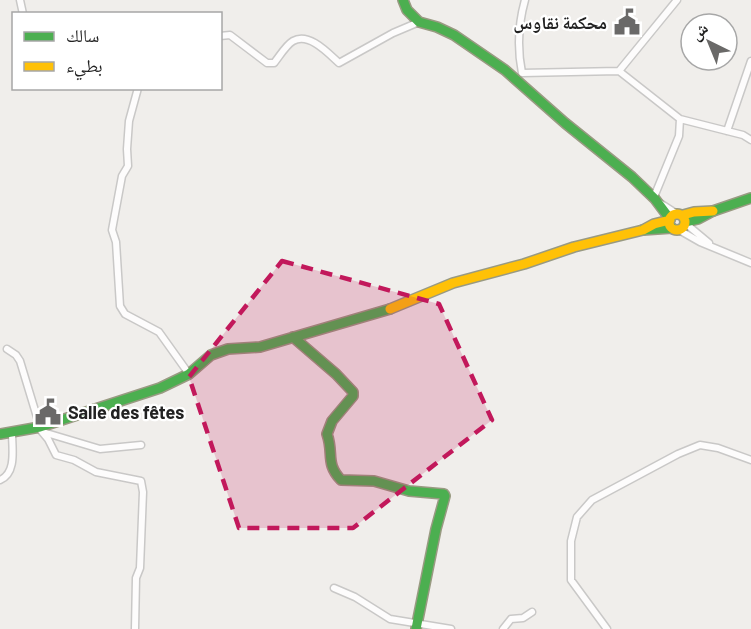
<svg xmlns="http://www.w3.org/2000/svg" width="751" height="629" viewBox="0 0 751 629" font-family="Barlow,'Noto Naskh Arabic',sans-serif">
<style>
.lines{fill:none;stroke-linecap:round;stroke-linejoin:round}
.street-casing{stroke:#c9c8c7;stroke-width:9}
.fast-casing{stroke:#999a82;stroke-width:12}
.slow-casing{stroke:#999a82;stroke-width:12}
.street{stroke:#fdfcfc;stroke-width:6}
.fast{stroke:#4caf50;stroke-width:9}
.slow{stroke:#ffc107;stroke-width:9}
.marked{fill:#c2185b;fill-opacity:0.2;stroke:#c2185b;stroke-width:4.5;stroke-dasharray:12 8;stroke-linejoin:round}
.labels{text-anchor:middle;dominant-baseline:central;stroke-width:4.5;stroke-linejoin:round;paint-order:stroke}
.poi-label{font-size:18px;font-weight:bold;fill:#222;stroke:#fff;text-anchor:end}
</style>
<rect width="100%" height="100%" fill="#f0eeeb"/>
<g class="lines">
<g class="street-casing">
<path id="street" d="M20,0L23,14
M525,0C518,25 517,48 522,73L619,71L677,0
M220,36L230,35L267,63H274C279,57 286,45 293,41C309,32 328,53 339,63L393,33L419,22
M619,71L680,119L679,136L654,197
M138,88L129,121L127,149L128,166L122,176L112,230L116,242L120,306L125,314L159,332L189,374
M680,119L743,135L751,140
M727,131L751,61
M660,203L677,214
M685,223L709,243
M679,230L700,242L751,263
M7,349L16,355L20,361L40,427
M38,427L48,439L56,455L74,460L96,472L141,481L143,492L140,568L136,578L135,629
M43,432L100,449L141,445
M0,480C17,473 12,448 12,433
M334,588L355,597L390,619L451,629
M503,629L511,619L523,618L532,612
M607,629L571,580V541L577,517L592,500L678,454L700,445L718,448L751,460"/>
</g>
<g class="fast-casing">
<path id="fast" d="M403,0L407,10L419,22L437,27L454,35L505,70L565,123L632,177L655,199L670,219
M685,222L698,219L713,211L751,198
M643,230L672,228
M293,337L336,374L353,392V396L332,421L327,434C334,454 325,463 341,480L374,481L409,491L444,494L445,496L436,529L416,629
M0,434L40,427L160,388L189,374L211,355L228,349L260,347L390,309"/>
</g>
<g class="slow-casing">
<path id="slow" d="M669 222a8 8 0 1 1 16 0a8 8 0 1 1-16 0Z
M683,215L694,212L713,211
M390,309L453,283L524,264L574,247L643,230L654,224L670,220"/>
</g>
<use href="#street" class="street"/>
<use href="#fast" class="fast"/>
<use href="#slow" class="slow"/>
</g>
<path class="marked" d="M282,261L439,304L492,420L353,528H239L189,377Z"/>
<defs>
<g id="civic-bare" transform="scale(2.07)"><path d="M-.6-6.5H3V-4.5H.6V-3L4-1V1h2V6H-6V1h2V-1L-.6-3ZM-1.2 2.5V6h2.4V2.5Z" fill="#6a6968" stroke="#fff" stroke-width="2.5" paint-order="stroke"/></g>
</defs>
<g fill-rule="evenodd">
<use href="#civic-bare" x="627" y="22"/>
<use href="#civic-bare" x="48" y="412"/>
</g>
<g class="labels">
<g class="poi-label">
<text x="607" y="22">محكمة نقاوس</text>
<text x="68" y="412" text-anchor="start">Salle des fêtes</text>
</g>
</g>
<rect x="12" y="12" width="210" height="78" fill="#ffffff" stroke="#a7a7a7" stroke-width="1.5"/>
<rect x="24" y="32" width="30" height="9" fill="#4caf50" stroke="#a7a7a7" stroke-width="1.5"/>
<text x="66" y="42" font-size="18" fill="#222222">سالك</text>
<rect x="24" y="62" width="30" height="9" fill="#ffc107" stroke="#a7a7a7" stroke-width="1.5"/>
<text x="66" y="72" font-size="18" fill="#222222">بطيء</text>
<g transform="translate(709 42) rotate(317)"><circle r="28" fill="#ffffff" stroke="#a7a7a7" stroke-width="1.5"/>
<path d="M0-4.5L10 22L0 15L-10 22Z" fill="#6a6968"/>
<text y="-9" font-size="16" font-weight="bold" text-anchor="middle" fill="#222222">ش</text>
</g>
</svg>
